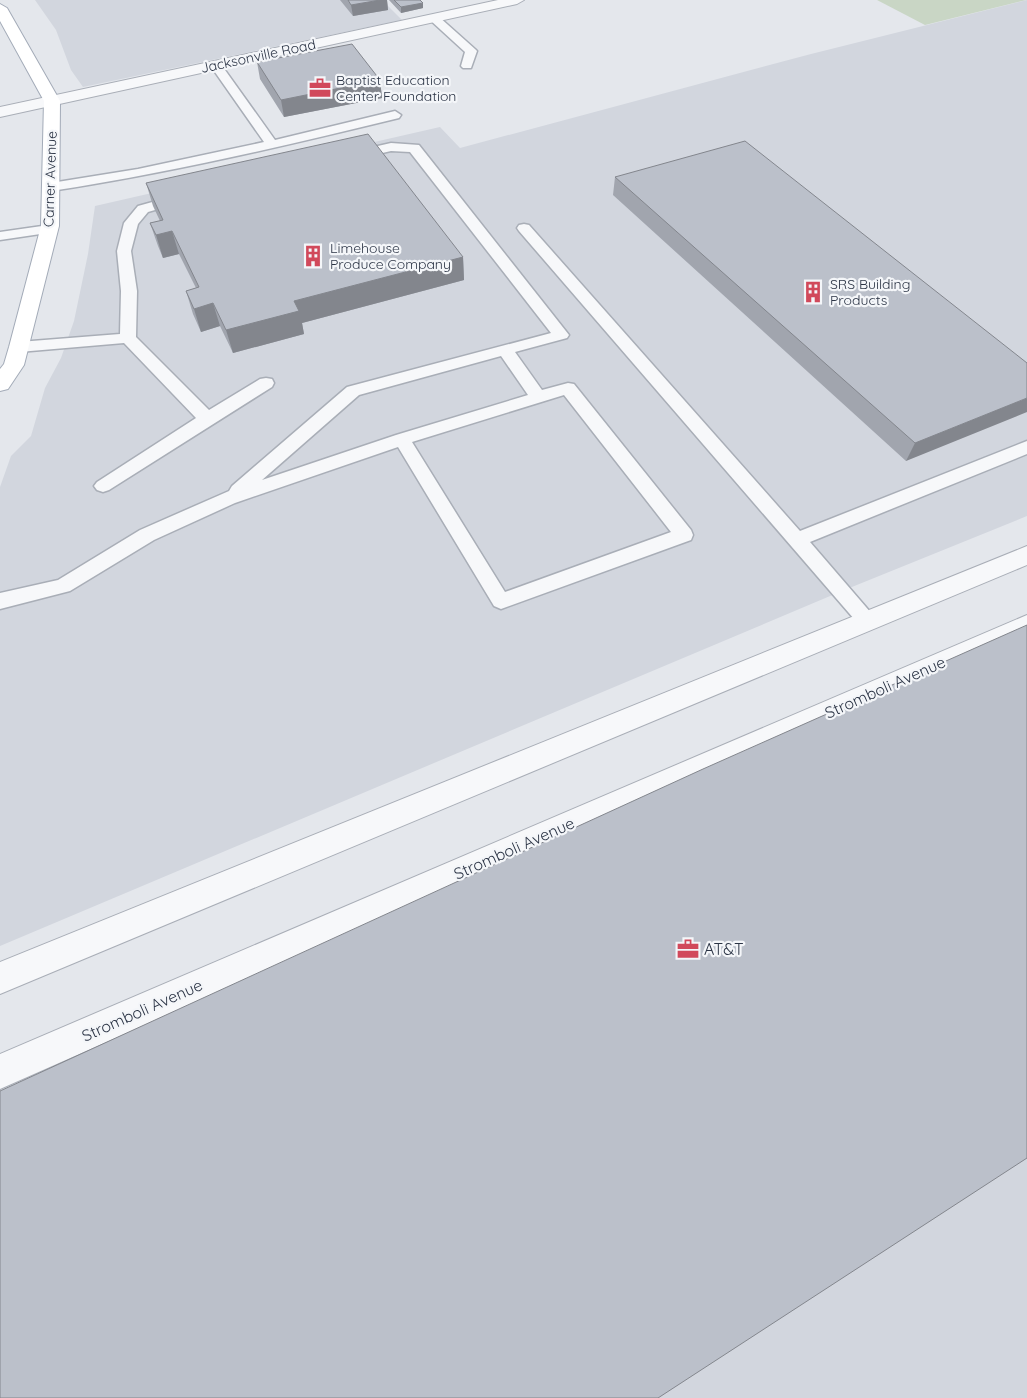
<svg xmlns="http://www.w3.org/2000/svg" width="1027" height="1398" viewBox="0 0 1027 1398" font-family="Quicksand,sans-serif">
<style>
.built{fill:#d2d6de}
.green{fill:#c9d6c5}
.lines{fill:none;stroke-linecap:round;stroke-linejoin:round}
.service-casing{stroke:#a9aeb7;stroke-width:3}
.minor-casing{stroke:#a9aeb7;stroke-width:2}
.tertiary-casing{stroke:#a9aeb7;stroke-width:2}
.primary-casing{stroke:#a3abb8;stroke-width:2}
.service{fill:#f7f8fa;fill-rule:evenodd}
.minor{fill:#f7f8fa;fill-rule:evenodd}
.tertiary{fill:#f7f8fa;fill-rule:evenodd}
.primary{fill:#fff;fill-rule:evenodd}
.wall{fill:#a1a5ae}
.shaded-wall{fill:#83868d}
.building{fill:#bbc0ca;stroke:#83868d}
.labels{text-anchor:middle;dominant-baseline:central;stroke-width:4.5;stroke-linejoin:round;paint-order:stroke}
.far-street-label{font-size:14px;fill:#2b3445;stroke:#f4f6f9}
.far-poi-label{font-size:14px;fill:#2b3445;stroke:#f4f6f9;text-anchor:start}
.street-label{font-size:16px;fill:#2b3445;stroke:#f4f6f9}
.poi-label{font-size:16px;fill:#2b3445;stroke:#f4f6f9;text-anchor:start}
</style>
<rect width="100%" height="100%" fill="#e4e7ec"/>
<path class="built" d="M35,0H382L402,20L83,87L71,70L56,30Z
M1027,0V516L842,591L0,946V487L11,456L31,436L45,388L61,358L74,321L88,254L95,206L440,127L460,148L811,54Z
M1027,1152V1398H647Z"/>
<path class="green" d="M877,0H1026L925,25Z"/>
<g class="lines">
<g class="service-casing">
<path id="service" d="M434,15L438,16L475,49L477,51L471,68H463L461,66L465,52L430,20L429,18L430,16Z
M216,62L220,63L275,140L395,111L401,115L399,118C284,146 169,173 51,191L46,190L44,187L51,183L138,169L264,142L210,65Z
M391,143L419,145L569,335L567,338L515,352L542,390L568,383L574,384L691,530L693,535L691,540L501,609L494,606L398,447L235,503L154,540L70,591L0,609V593L58,580L140,530L229,491L232,486L347,387L551,333L410,152L391,151L352,160L345,156L347,153ZM501,356L528,395L396,435L262,480L359,395ZM564,395L671,532L505,592L412,442Z
M181,194L188,198L186,201L148,212L138,224L131,251L137,291L136,337L209,410L260,379L266,378L272,379L274,383L272,387L109,490L103,492L97,490L94,486L97,482L196,418L124,343L19,352L13,350L11,347L13,344L19,342L120,334L121,291L117,251L124,223L138,206Z
M524,224L529,225L800,531L1027,441V454L810,542L878,621L875,627L868,629L861,627L519,231L517,228L519,225Z
M49,225L54,226L56,229L54,232L0,240V232Z"/>
</g>
<g class="minor-casing">
<path id="minor" d="M498,0H524L517,4L0,117V107Z"/>
</g>
<g class="tertiary-casing">
<path id="tertiary" d="M1027,546V565L0,994V962Z
M1027,615V636L0,1089V1054Z"/>
</g>
<g class="primary-casing">
<path id="primary" d="M0,4L7,8L60,101L59,226L24,365L8,389L0,391V369L4,364L9,347L41,226L44,101L0,21Z"/>
</g>
<use href="#service" class="service"/>
<use href="#minor" class="minor"/>
<use href="#tertiary" class="tertiary"/>
<use href="#primary" class="primary"/>
</g>
<path class="wall" d="M340,0H387L388,10L353,16Z
M389,0H420L423,8L401,13Z
M257,62L380,80L382,98L284,117L260,79Z
M615,177L1027,363L906,461L613,195Z
M146,183L463,257L464,280L302,323L304,334L233,353L220,326L201,332L193,314L186,291L196,288L179,254L163,258L158,246L150,223L160,221L153,206Z"/>
<path class="shaded-wall" d="M380,0H387L388,10L353,16L351,5Z
M423,3V8L401,13V7Z
M380,80L382,98L284,117L281,100Z
M172,231L179,254L163,258L156,235Z
M463,257L464,280L302,323L304,334L233,353L226,330L294,301Z
M213,303L220,326L201,332L194,309Z
M1027,398V412L906,461L915,443Z"/>
<path class="building" d="M348,0H380L351,5Z
M394,0H420L423,3L401,7Z
M352,44L380,80L281,100L257,62Z
M368,134L463,257L294,301L299,311L226,330L213,303L194,309L186,291L199,287L172,231L156,235L150,223L163,220L146,183Z
M745,141L1027,363V398L915,443L615,177Z
M1027,625V1158L658,1398H0V1091L703,769Z"/>
<defs>
<g id="office-bare" transform="scale(1.725)"><path d="M-6-3h4V-5.5h4V-3h4V5H-6ZM-1-4.5V-3h2v-1.5ZM-6 0V1H6V0Z" fill="#d1495b" stroke="#f4f6f9" stroke-width="2.5" paint-order="stroke"/></g>
<g id="building-bare" transform="scale(1.725)"><path d="M-4-6H4V6H1V3H-1V6H-4ZM-2.5-4.3h1.7v1.8h-1.7ZM.8-4.3h1.7v1.8H.8ZM-2.5-1h1.7V.8h-1.7ZM.8-1h1.7V.8H.8Z" fill="#d1495b" stroke="#f4f6f9" stroke-width="2.5" paint-order="stroke"/></g>
</defs>
<g fill-rule="evenodd">
<use href="#office-bare" x="320" y="88"/>
<use href="#building-bare" x="313" y="256"/>
<use href="#building-bare" x="813" y="292"/>
<use href="#office-bare" x="688" y="949"/>
</g>
<g class="labels">
<g class="far-street-label">
<text transform="translate(258 56) rotate(-12)">Jacksonville Road</text>
<text transform="translate(50 179) rotate(-88)">Carner Avenue</text>
</g>
<g class="far-poi-label">
<text x="336" y="80">Baptist Education<tspan x="336" dy="16">Center Foundation</tspan></text>
<text x="330" y="248">Limehouse<tspan x="330" dy="16">Produce Company</tspan></text>
<text x="830" y="284">SRS Building<tspan x="830" dy="16">Products</tspan></text>
</g>
<g class="street-label">
<text transform="translate(885 687) rotate(-24)">Stromboli Avenue</text>
<text transform="translate(514 848) rotate(-24)">Stromboli Avenue</text>
<text transform="translate(142 1010) rotate(-24)">Stromboli Avenue</text>
</g>
<g class="poi-label">
<text x="704" y="949">AT&amp;T</text>
</g>
</g>
</svg>
